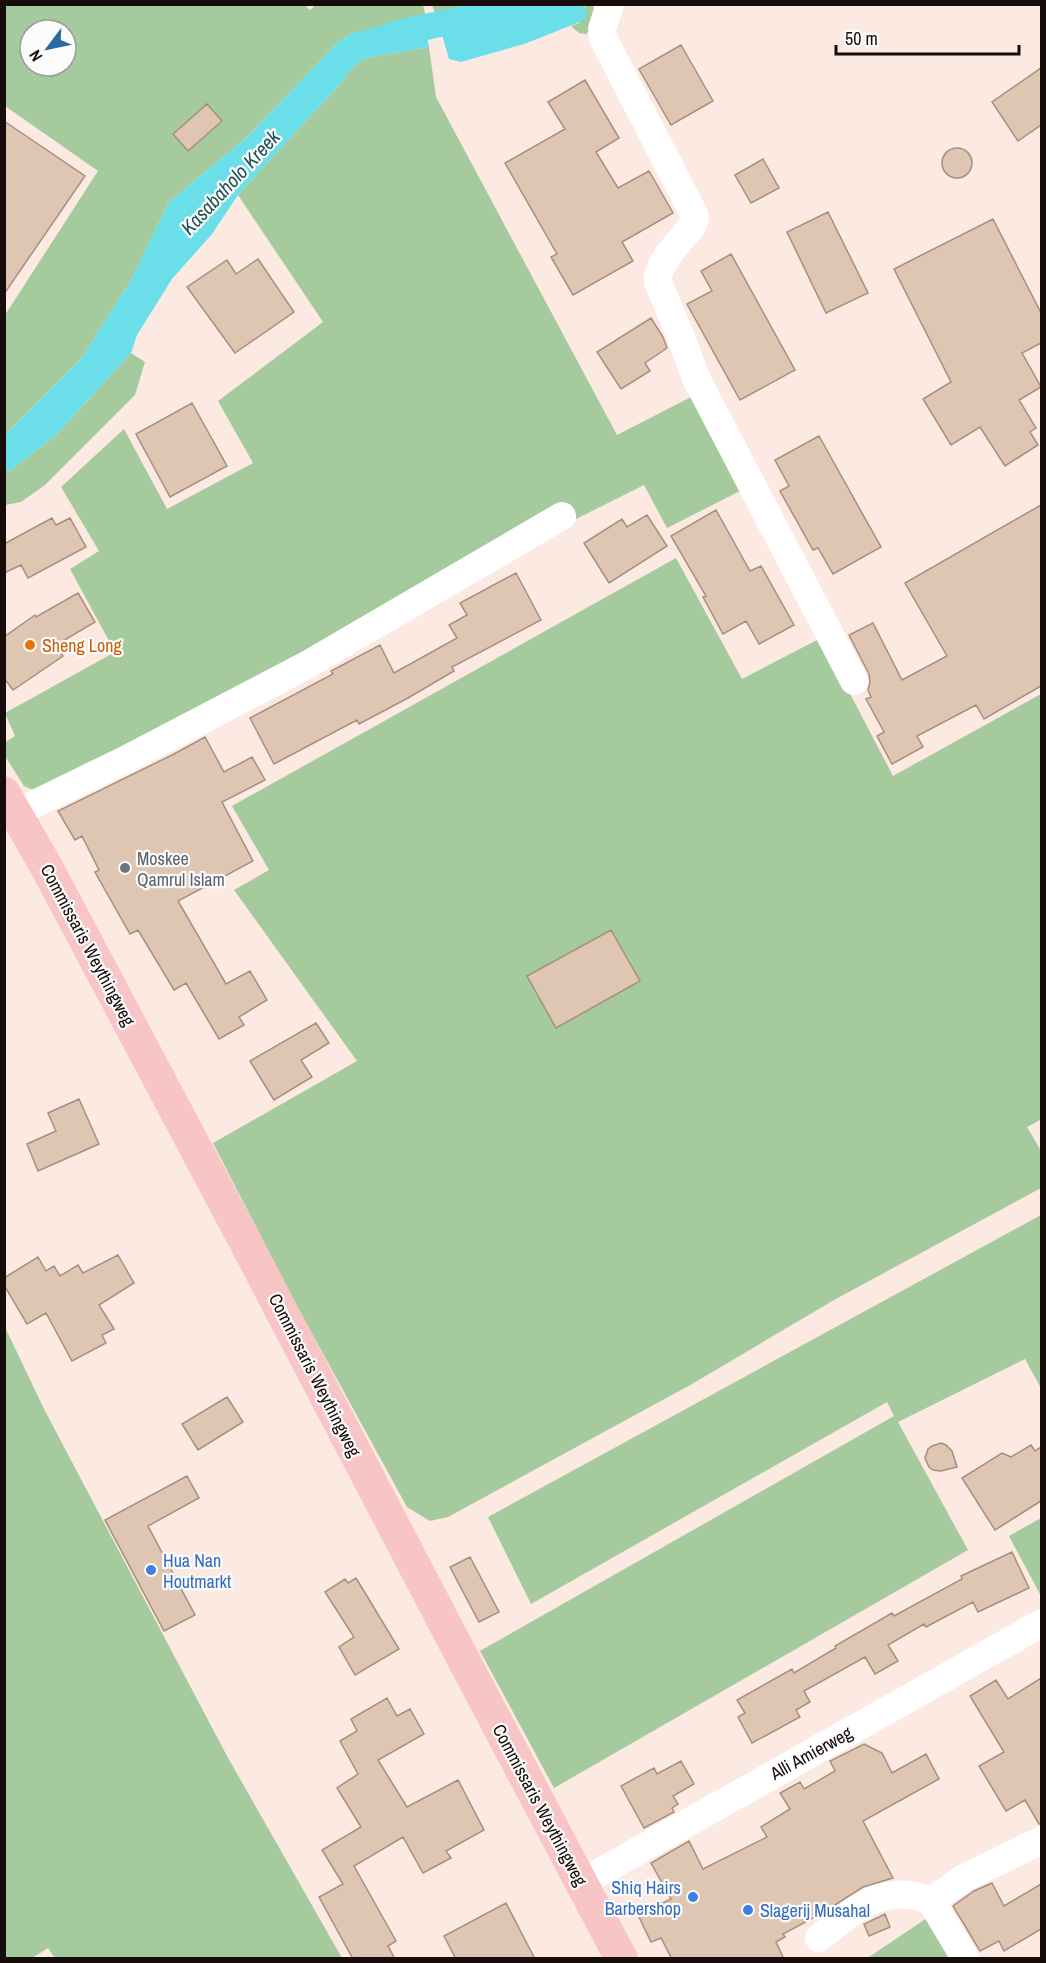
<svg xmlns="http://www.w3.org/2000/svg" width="1046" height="1963" viewBox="0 0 1046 1963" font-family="'Archivo Narrow',sans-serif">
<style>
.green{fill:#a5ca9d;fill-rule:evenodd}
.water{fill:#6adfe9}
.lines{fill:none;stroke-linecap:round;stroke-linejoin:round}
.canal{stroke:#6adfe9;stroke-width:26}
.building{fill:#dec6b3;stroke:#a58f7d;stroke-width:1.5}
.minor{stroke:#fff;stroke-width:28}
.major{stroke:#f8c5c7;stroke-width:33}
.food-dot{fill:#e8710a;stroke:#fbfbfb;stroke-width:2}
.worship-dot{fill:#6b7280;stroke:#fbfbfb;stroke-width:2}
.shop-dot{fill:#3f7fe0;stroke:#fbfbfb;stroke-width:2}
.labels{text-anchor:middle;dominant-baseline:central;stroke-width:4.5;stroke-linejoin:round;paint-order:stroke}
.food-label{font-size:18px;fill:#c56008;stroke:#fbfbfb;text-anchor:start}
.worship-label{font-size:18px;fill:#5b616d;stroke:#fbfbfb;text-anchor:start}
.street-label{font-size:18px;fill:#160c09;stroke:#fbfbfb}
.shop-label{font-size:18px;fill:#366cbe;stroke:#fbfbfb;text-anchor:start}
.water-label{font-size:20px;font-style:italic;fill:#215458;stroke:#fbfbfb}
</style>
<rect width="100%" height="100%" fill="#fce9e2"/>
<path class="green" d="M304,4L310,10L316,5H423L426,17L424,21L352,33L336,44L246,138L169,202L131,280L81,359L10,430L5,434V315L98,171L5,106V5ZM30,30H66V66H30Z
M432,5H502L453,17L437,18Z
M584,5H593C596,17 595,26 586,34L579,33L571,26L579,23L585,6Z
M429,47L436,97L617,435L691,397L740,491L667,528L644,485L576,519L566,503L301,658L38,792L24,786L5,756L4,743L15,736L5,713L115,652L70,569L99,551L61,487L124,429L167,509L253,463L218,401L323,322L238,195L339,85L354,66L367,58Z
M131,353L145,362L135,395L45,485L21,502L5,505V473L12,469L56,435Z
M676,558L742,679L821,638L893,776L1041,694L1042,1119L1027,1127L1041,1151V1188L834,1300L692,1384L448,1517L430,1521L407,1507L292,1297L213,1143L357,1061L234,890L269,870L232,806Z
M1041,1215V1388L1025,1359L898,1422L968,1550L554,1788L480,1651L894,1416L887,1402L531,1604L488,1517Z
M4,1325L44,1409L227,1756L342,1958H55L48,1948L32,1958H5Z
M1041,1518V1596L1009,1536Z
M933,1914L959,1958H870L869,1957Z"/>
<path class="water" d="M584,5L587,19L527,43L461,62L449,59L437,18L453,17L502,5Z
M406,18L415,21H424L429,47L367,58L354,66L339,85L238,195L212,234L172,279L137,335L131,353L56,435L12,469L5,473V434L10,430L81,359L131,280L169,202L246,138L336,44L352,33L370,29Z"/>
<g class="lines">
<path class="canal" d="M394,34L530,4"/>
</g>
<path class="building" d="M681,45L713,101L671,125L639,69Z
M1041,68V125L1018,141L992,102Z
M585,80L619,138L596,152L618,188L649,171L673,213L622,242L633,261L573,295L551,257L557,254L505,163L565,129L548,102Z
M207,104L222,121L188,151L173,134Z
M4,121L85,176L4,294Z
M942 163a15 15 0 1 1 30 0a15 15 0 1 1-30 0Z
M763,159L779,188L751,203L735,175Z
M828,212L868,293L826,313L787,232Z
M993,219L1041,313V343L1022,353L1041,387L1019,400L1036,428L1030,432L1038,445L1005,466L980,427L951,445L923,399L951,382L894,269Z
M731,254L795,370L740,400L687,304L712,291L701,271Z
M258,259L294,312L235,353L187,287L227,260L236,274Z
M651,318L663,337L667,348L645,363L650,371L621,389L597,352Z
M192,403L227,466L170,497L136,434Z
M819,436L881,547L833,574L818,548L813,550L780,491L789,486L775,460Z
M1041,505V686L984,719L976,705L917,736L923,747L892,764L877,736L884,732L866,699L871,697L868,690L870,682L869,674L849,635L873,623L902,680L947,656L905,583Z
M716,510L750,571L761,566L794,625L759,644L746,621L723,634L703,597L706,596L671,536Z
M647,515L667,546L609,583L584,543L622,519L627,527Z
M52,518L56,525L70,518L86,547L28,578L21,565L4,573V544Z
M516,573L541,620L452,667L454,671L408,698L359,724L357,720L274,764L250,718L333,674L331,671L380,645L394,673L457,638L449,625L467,615L460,603Z
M78,593L95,622L56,645L63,656L13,690L4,678V637L35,615L36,617Z
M205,737L224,772L252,757L265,780L222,802L253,861L178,901L226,984L250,971L267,1000L239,1017L244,1025L219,1039L186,983L174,990L138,930L130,934L95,872L99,870L82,836L75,840L58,811L174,754Z
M611,930L640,981L556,1028L527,976Z
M316,1023L329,1043L301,1060L312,1077L274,1100L250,1061Z
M79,1099L99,1144L38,1171L27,1144L56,1131L48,1113Z
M118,1255L134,1283L99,1305L114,1329L102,1335L106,1343L72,1361L46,1313L27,1324L4,1285V1278L38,1257L46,1271L54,1266L60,1276L78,1265L83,1273Z
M227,1397L243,1422L198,1450L182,1424Z
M941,1443L946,1445L952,1451L957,1467L941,1471L933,1470L929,1467L925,1458L928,1449L932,1446Z
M1031,1445L1035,1451L1041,1447V1501L995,1530L962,1478L1002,1453L1011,1457Z
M187,1476L199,1498L148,1526L195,1615L164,1631L105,1520Z
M1012,1552L1029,1588L978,1612L973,1602L926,1627L924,1624L888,1645L898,1661L875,1674L865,1657L804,1691L810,1702L796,1710L800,1717L752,1743L738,1717L745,1713L737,1700L792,1669L794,1673L836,1648L835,1646L892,1613L894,1616L962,1579L961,1576Z
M470,1557L499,1612L479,1622L450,1567Z
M356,1578L399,1649L355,1675L339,1647L354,1637L325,1592L345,1579L348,1583Z
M1041,1678V1824H1039L1025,1800L1006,1811L979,1766L1004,1752L970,1696L996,1680L1008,1699Z
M387,1698L397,1716L410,1709L424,1734L378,1760L407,1807L458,1780L484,1830L446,1851L451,1858L423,1873L403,1837L354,1866L396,1941L388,1946L395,1959H353L319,1897L343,1884L322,1850L361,1827L337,1788L358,1774L340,1741L357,1731L351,1719Z
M864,1744L882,1753L892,1773L926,1754L939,1779L863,1821L893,1878L863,1887L824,1912L783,1934L785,1937L776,1942L784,1959H672L661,1938L651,1942L638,1915L671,1899L651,1863L689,1841L703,1869L767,1837L761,1827L790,1809L780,1793L800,1782L804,1789L835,1771L830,1761Z
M681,1761L694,1784L673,1796L678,1804L672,1808L674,1812L644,1828L621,1786L654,1768L657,1774Z
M992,1883L1004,1906L1041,1884V1929L1004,1951L999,1941L980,1951L953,1906L974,1891Z
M506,1903L535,1959H456L444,1936Z
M885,1914L890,1927L869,1936L864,1924Z"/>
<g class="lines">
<path class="minor" d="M610,4L602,29L603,38L694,214L695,219L692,226C681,241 656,263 658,282L680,335L696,378L854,681
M16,813L129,758L305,666L562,516
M581,1883L1042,1623
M819,1938C853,1910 885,1881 931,1901
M965,1958L931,1901L966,1877L1042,1840"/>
<path class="major" d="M4,793L46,866L248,1247L460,1653L621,1958"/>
</g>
<circle class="food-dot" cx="30" cy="645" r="6"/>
<circle class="worship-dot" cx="125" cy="868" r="6"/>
<g class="shop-dot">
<circle cx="151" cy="1570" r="6"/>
<circle cx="693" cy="1897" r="6"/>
<circle cx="748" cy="1910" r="6"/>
</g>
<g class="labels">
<g class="food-label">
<text x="42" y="645">Sheng Long</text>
</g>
<g class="worship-label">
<text x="137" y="858">Moskee<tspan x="137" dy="21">Qamrul Islam</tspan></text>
</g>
<g class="street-label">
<text transform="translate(88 945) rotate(62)">Commissaris Weythingweg</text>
<text transform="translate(315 1375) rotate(63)">Commissaris Weythingweg</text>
<text transform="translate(811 1753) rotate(-29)">Alli Amierweg</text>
<text transform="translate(540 1805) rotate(62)">Commissaris Weythingweg</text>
</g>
<g class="shop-label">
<text x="163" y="1560">Hua Nan<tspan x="163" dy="21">Houtmarkt</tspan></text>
<text x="681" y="1887" text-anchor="end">Shiq Hairs<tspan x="681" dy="21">Barbershop</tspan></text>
<text x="760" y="1910">Slagerij Musahal</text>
</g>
<g class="water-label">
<text transform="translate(230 182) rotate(-47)">Kasabaholo Kreek</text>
</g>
</g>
<rect width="1046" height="1963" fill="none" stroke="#160c09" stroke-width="12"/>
<g transform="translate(48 48) rotate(238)"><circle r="28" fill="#fbfbfb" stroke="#9f9b9a" stroke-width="1.5"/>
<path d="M0-4.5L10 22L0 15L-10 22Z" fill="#266a9f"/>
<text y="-9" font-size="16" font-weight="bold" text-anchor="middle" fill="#160c09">N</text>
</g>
<path d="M836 45v9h183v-9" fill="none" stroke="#160c09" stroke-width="3"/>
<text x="845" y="45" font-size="18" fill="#160c09" stroke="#fbfbfb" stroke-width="4.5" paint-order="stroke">50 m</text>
</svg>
